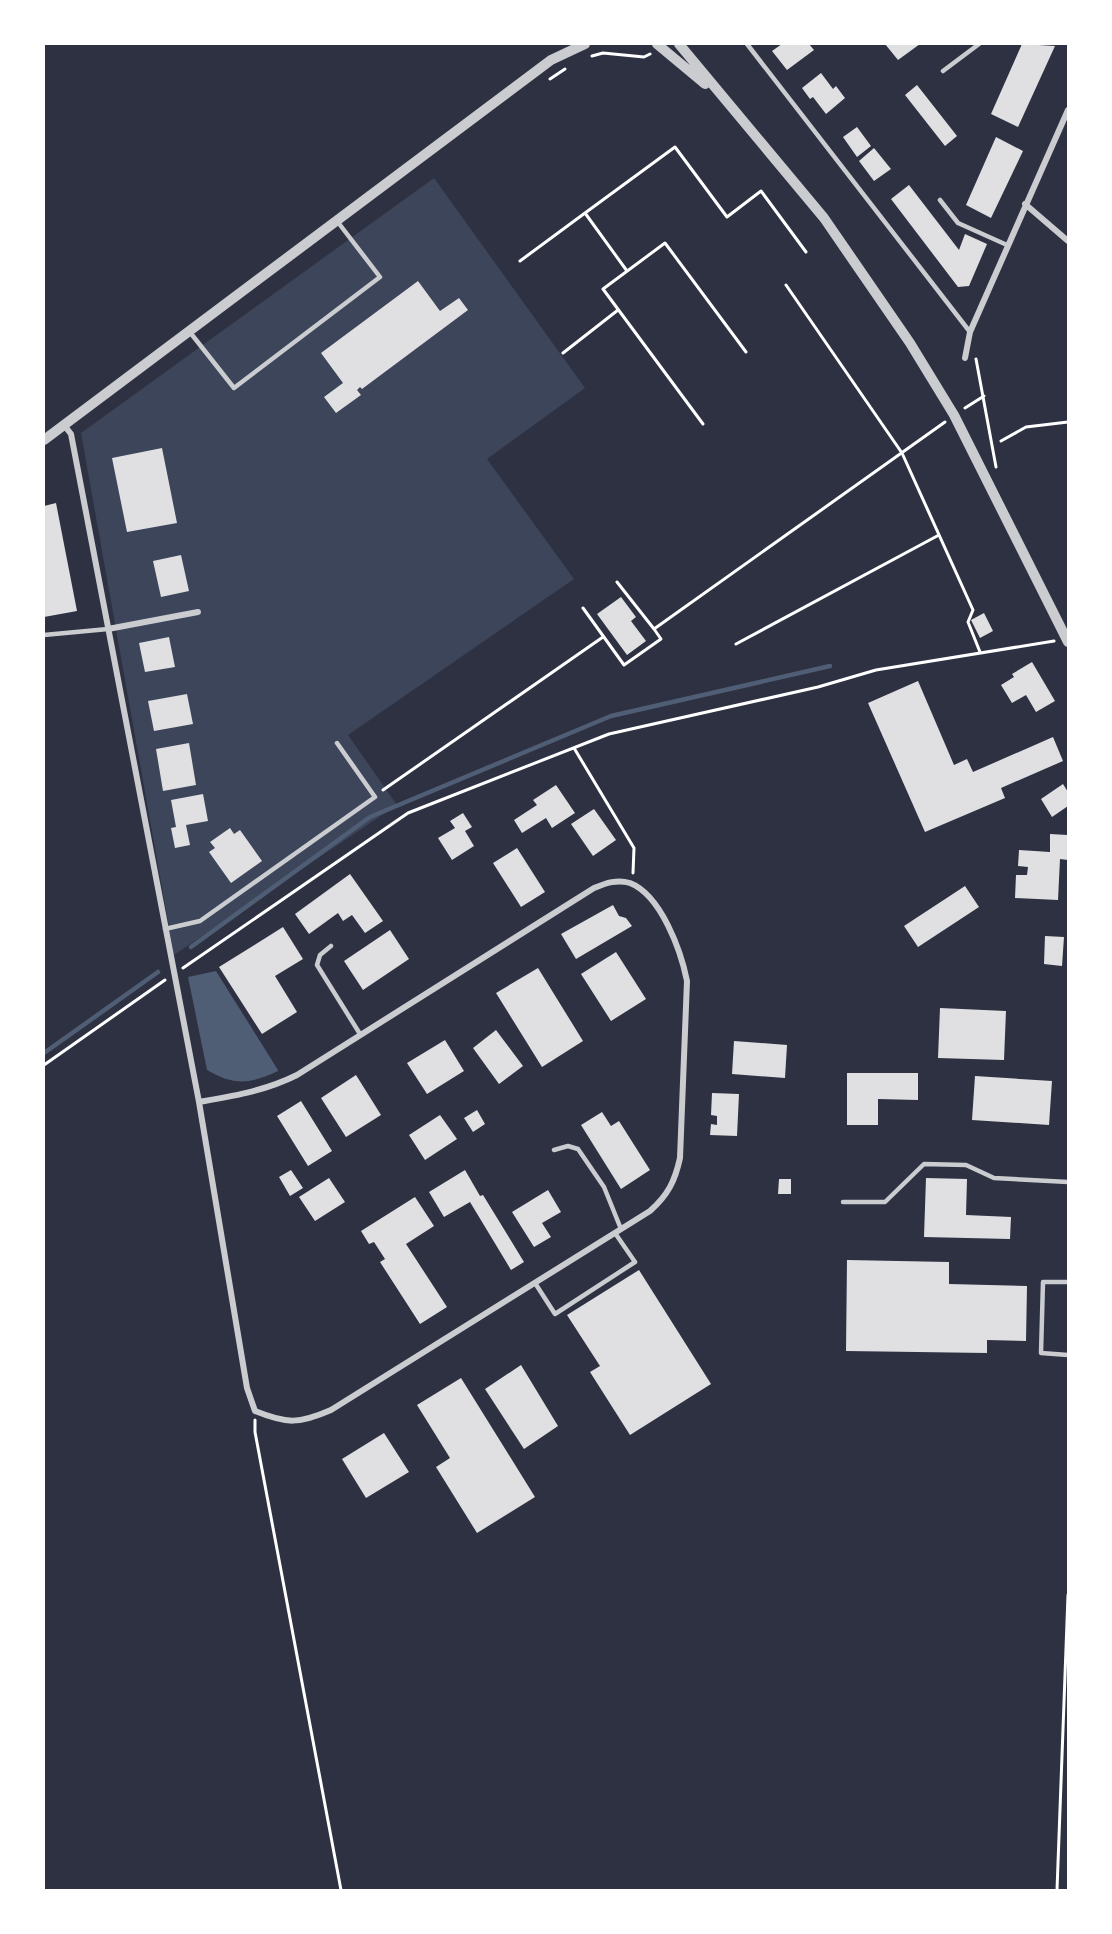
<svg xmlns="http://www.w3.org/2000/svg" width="1112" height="1934" viewBox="0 0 1112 1934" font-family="'Exo 2',sans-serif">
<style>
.green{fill:#3c4559}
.water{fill:#4f5d75}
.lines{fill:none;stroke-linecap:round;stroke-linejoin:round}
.stream{stroke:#4f5d75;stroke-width:4.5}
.building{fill:#e0e0e3}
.path{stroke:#fff;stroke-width:3}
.service{stroke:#caccd0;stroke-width:4.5}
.minor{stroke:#caccd0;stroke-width:6}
.tertiary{stroke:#caccd0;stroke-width:10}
</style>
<rect width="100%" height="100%" fill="#2d3142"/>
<path class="green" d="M434,178L585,388L487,459L574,579L348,735L397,805L174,955L81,433Z"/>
<path class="water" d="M216,971L278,1070V1071C250,1084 234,1086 207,1070L188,977Z"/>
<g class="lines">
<path class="stream" d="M191,947L370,817L611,716L830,666
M44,1053L158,972"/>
</g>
<path class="building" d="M782,44H809L814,50L787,70L772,51Z
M885,44H920L898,60Z
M1022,44L1055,46L1018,127L991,114Z
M821,73L833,89L836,86L845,98L826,114L813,97L810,99L802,88Z
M917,85L957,136L945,146L905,95Z
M857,127L871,146L857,157L843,137Z
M996,137L1023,151L991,218L966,205Z
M874,148L891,169L874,181L859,161Z
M909,185L959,250L965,234L987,244L969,286L958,287L891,199Z
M418,281L440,311L459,298L468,310L362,389L360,387L357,390L361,395L336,413L324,397L343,383L321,353Z
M162,448L177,523L127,532L112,458Z
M56,503L77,611L44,617V506Z
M181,555L189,591L161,597L153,561Z
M621,597L636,617L631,621L646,641L627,655L597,614Z
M984,613L993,631L980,638L971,620Z
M169,637L175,667L145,672L139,643Z
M1032,662L1055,701L1036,712L1026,695L1012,703L1001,685L1014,677L1012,674Z
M918,681L954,765L967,759L973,772L1053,737L1063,761L1001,788L1005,798L925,832L868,703Z
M187,694L193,724L154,731L148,701Z
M189,743L196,785L163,791L156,749Z
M1063,784L1068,792V806L1052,817L1041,799Z
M556,785L575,813L552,828L546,818L522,833L514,820L537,805L533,800Z
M203,794L208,821L186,825L190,845L175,848L171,828L176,827L171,800Z
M594,809L616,840L593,856L571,824Z
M463,813L472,827L465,831L474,846L452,860L438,838L455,828L450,821Z
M230,828L234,834L240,830L262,861L231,883L209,852L215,848L210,842Z
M1050,834L1068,835V860L1060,859L1058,900L1015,898L1016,875H1027L1028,867L1018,866L1019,850L1050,852Z
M517,848L545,892L521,907L493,863Z
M350,874L383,921L365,933L352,915L343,921L338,913L309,934L295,914Z
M965,886L979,907L918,947L904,926Z
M613,905L619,916L626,918L632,926L576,959L561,934Z
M283,927L303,959L275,976L297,1012L262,1034L219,967Z
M390,930L409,959L363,990L344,961Z
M1045,936L1064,937L1062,966L1044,964Z
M616,952L646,999L611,1021L581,974Z
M538,968L583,1041L542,1067L496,993Z
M940,1008L1006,1011L1004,1060L938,1058Z
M496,1030L523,1066L499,1084L473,1048Z
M445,1040L464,1071L427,1094L407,1063Z
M734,1041L787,1045L785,1078L732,1074Z
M847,1073H918V1100L878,1099V1125H847Z
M356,1075L381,1115L346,1137L321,1098Z
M975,1076L1052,1081L1049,1125L972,1120Z
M712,1093L739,1094L737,1136L710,1135L711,1124L717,1125V1116L711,1115Z
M301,1101L332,1151L308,1166L277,1116Z
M477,1110L485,1124L473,1132L464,1118Z
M602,1112L611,1126L619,1121L650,1170L621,1189L581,1125Z
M440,1115L457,1139L425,1160L409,1135Z
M291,1170L303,1188L290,1196L279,1177Z
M465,1170L480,1196L483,1195L524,1262L511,1270L470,1202L444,1217L429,1192Z
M329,1178L345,1202L315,1221L299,1197Z
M926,1178L967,1179L966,1215L1011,1217L1010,1239L924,1237Z
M779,1179H791V1194H778Z
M548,1190L561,1212L542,1223L551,1237L534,1247L512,1212Z
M415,1197L434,1226L406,1244L447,1307L420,1324L380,1262L385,1259L374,1242L369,1244L361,1231Z
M847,1260L949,1262V1284L1027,1286L1026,1341L987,1340V1353L846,1351Z
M639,1270L711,1384L630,1435L590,1372L600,1366L567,1315Z
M521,1365L558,1426L524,1449L485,1389Z
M461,1378L535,1497L477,1533L436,1467L450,1458L417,1405Z
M384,1433L409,1472L366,1498L342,1459Z"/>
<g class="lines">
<path class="path" d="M592,56L603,53L644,57L650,54
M550,79L565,69
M520,261L585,213
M627,271L585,213L675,147L727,217L761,191L806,252
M786,285L902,453L973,610L968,622L980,652
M563,353L618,310
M976,359L996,467
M965,408L984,396
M703,424L603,289L665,243L746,352
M1001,441L1026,427L1068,422
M617,582L654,629
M583,608L624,665L661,639L654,629L945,422
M736,644L939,535
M574,748L634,848L633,873
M383,790L603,637
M183,968L408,813L609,734L818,687L876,670L1054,641
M44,1065L165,980
M255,1420V1432L341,1890
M1057,1890L1068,1595"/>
<path class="service" d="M747,44L970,332
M943,71L979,44
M940,200L958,223L1007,245
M189,331L234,388L380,277L337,221
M44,635L108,629
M165,929L200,921L375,797L337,743
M331,946L320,955L317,965L360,1034
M554,1150L568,1146L578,1149L604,1187L621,1229
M843,1202H885L924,1164L966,1165L994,1178L1068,1182
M1068,1282H1043L1041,1353L1068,1355
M535,1283L555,1314L635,1262L615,1233"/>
<path class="minor" d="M1025,204L1068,241
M965,358L970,332L1068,110
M64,425L71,434L199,1102L247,1388L255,1411C287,1424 299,1424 331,1410L650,1211C668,1195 675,1181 680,1158L687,981C681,951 661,895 630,883C617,879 606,883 594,888L297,1075C265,1091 233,1096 199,1102
M108,629L198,612"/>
<path class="tertiary" d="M657,44L705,84
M679,44L824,218L910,343L954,415L1068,642
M44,440L551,60L585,44"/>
</g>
<rect width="1112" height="1934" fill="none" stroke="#ffffff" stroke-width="90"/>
</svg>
